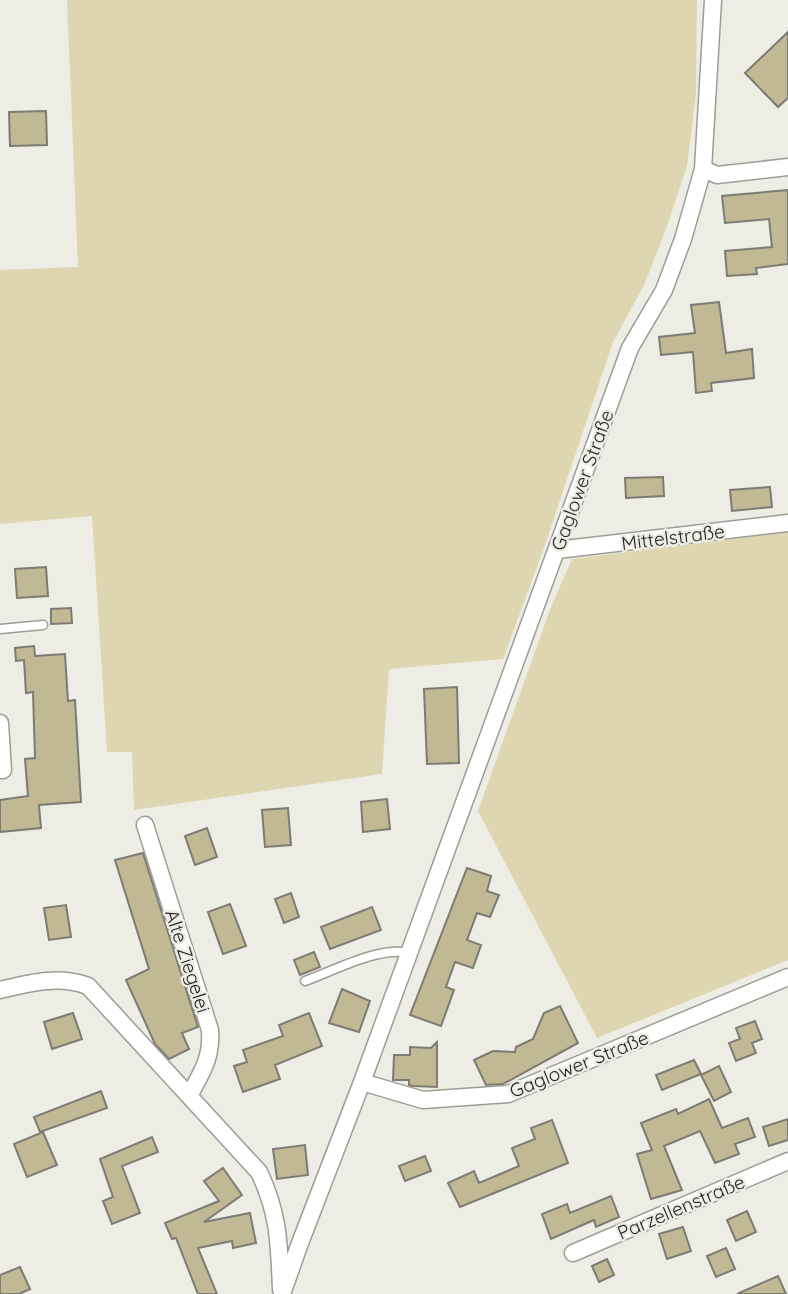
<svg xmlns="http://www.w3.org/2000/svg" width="788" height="1294" viewBox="0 0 788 1294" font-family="Quicksand,sans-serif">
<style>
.green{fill:#ddd6b0}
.building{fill:#c0b994;stroke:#7c7b74;stroke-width:2}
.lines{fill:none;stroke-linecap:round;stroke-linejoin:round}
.service-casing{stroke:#9d9c95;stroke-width:11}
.minor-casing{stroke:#9d9c95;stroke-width:19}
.service{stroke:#fff;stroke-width:8}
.minor{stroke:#fff;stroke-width:16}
.labels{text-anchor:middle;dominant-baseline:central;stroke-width:5;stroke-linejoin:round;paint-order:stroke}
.street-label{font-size:19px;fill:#201f1d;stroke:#edece5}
</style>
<rect width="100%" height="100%" fill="#edece5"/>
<path class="green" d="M67,0H697L696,94L687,166L665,232L644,285L613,342L544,548L503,659L389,669L382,774L134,810L132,752H107L92,516L0,524V270L78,267Z
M788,532V960L597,1038L478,811L551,607L572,559Z"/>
<path class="building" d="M788,32V98L778,107L745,73Z
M46,111L47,145L10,146L9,112Z
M788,190V264L756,268L757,274L727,276L725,251L772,247L769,219L725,223L722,196Z
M719,302L726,353L752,349L754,378L711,383L712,391L696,393L693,352L661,355L659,337L695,333L691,305Z
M663,477L664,496L626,498L625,478Z
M770,487L772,507L732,511L730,490Z
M46,567L48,596L17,598L15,569Z
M71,608L72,623L51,624V609Z
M34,646L35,656L65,654L68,701L75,700L81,802L39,805L41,828L0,832V800L28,796L25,759L35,758L33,692L26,693L24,660L16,661L15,648Z
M457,687L459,763L427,764L424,689Z
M387,799L390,829L363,832L361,802Z
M288,808L291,845L265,847L262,810Z
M207,828L217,857L195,865L185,836Z
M143,853L198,1027L182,1033L189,1049L169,1059L155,1044L126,980L149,969L115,860Z
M467,868L491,876L487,891L499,895L490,917L477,913L467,940L481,945L473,968L455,962L446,987L454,990L441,1026L410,1015Z
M291,893L299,917L284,923L275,899Z
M230,904L246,946L223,954L208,912Z
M66,905L71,937L49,940L44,908Z
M372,907L381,930L330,949L321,927Z
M314,952L320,967L300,975L294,960Z
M342,989L370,1001L359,1032L329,1023Z
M560,1006L578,1043L503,1084L486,1085L474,1060L493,1051L515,1052L516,1047L533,1039L544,1013Z
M73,1013L82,1039L52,1049L44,1022Z
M309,1013L322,1046L275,1065L280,1079L243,1092L234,1066L247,1062L243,1050L283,1036L279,1025Z
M755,1021L762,1039L752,1043L756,1053L736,1061L729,1043L740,1039L736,1028Z
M437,1042V1087L413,1086L409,1085V1080H393L394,1055H410V1047L431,1048Z
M694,1060L701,1074L662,1090L656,1075Z
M719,1066L731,1092L714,1101L701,1075Z
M101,1091L107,1108L40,1132L34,1117Z
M709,1099L722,1128L748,1118L755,1137L735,1144L739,1154L715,1163L700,1131L664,1146L682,1190L651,1199L637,1154L652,1150L641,1123L676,1109L678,1114Z
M788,1119V1140L769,1146L763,1127Z
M552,1120L568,1163L460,1207L448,1183L474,1171L479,1183L519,1166L512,1148L535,1139L531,1128Z
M43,1132L57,1165L27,1177L14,1144Z
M152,1137L158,1152L122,1166L140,1213L112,1224L103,1201L113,1197L100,1159Z
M305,1145L308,1175L277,1179L273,1149Z
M425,1156L431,1171L405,1181L399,1166Z
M223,1168L242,1195L204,1222L250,1213L256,1243L233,1248L232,1241L198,1248L217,1294H198L176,1238L172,1239L165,1223L219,1201L204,1181Z
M611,1196L619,1217L596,1227L594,1220L551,1239L542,1214L567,1204L570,1213Z
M747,1211L756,1232L736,1241L727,1220Z
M683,1227L691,1251L667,1259L659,1234Z
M726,1248L735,1269L716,1277L707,1256Z
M607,1259L614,1275L599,1282L592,1266Z
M20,1267L30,1289L19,1294H0V1275Z
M778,1276L786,1294H737Z"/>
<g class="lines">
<g class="service-casing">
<path id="service" d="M0,629L43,625
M305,981C333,971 379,946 409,953"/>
</g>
<g class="minor-casing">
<path id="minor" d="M703,169L717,175L788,167
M557,550L788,523
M0,723L3,770H0
M145,825L210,1030C212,1058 202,1072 189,1096
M0,990C30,983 58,975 88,986L259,1172C279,1214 279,1243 281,1289
M362,1082L423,1100L508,1094L788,977
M573,1253L788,1161
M282,1294L300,1243L362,1082L630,348L664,290L683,239L703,169L713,0"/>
</g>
<use href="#service" class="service"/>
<use href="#minor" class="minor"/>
</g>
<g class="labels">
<g class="street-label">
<text transform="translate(582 480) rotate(-70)">Gaglower Straße</text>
<text transform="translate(673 537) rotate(-7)">Mittelstraße</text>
<text transform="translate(188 961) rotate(72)">Alte Ziegelei</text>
<text transform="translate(579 1064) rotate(-22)">Gaglower Straße</text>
<text transform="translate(681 1207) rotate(-23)">Parzellenstraße</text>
</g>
</g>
</svg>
